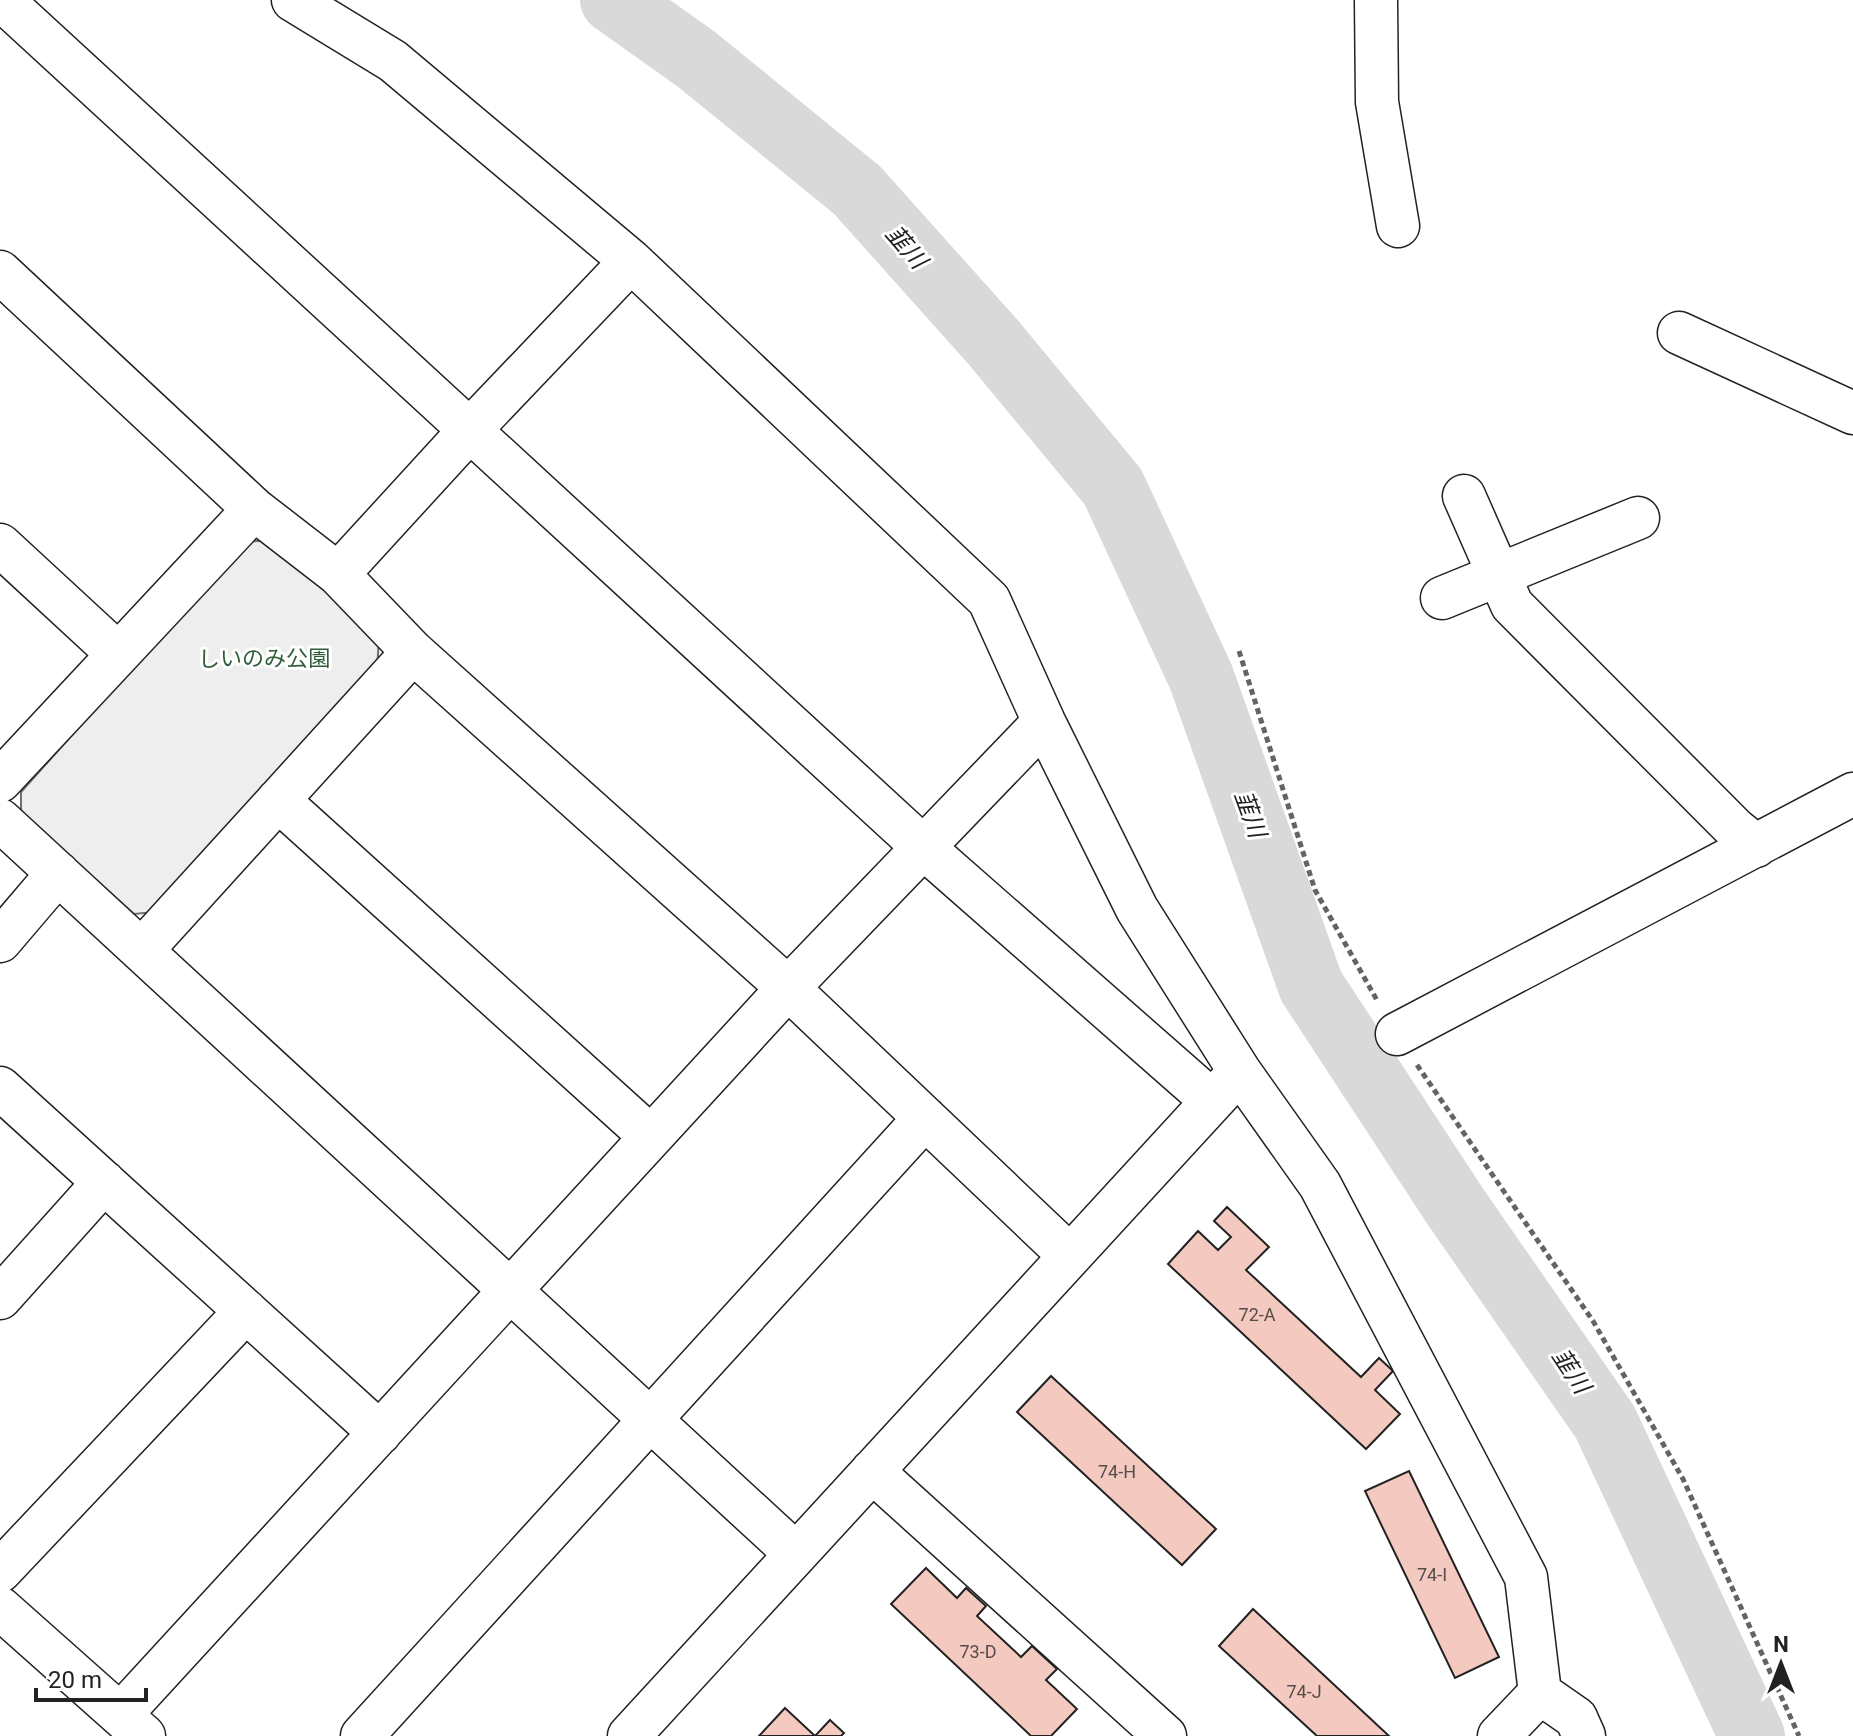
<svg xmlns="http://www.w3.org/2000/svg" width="1853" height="1736" viewBox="0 0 1853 1736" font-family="Roboto,'Noto Sans JP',sans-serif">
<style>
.green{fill:#eee;stroke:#6f6f6f;stroke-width:2}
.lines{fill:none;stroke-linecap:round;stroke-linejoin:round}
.river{stroke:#d9d9d9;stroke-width:66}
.building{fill:#f3c9c0;stroke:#222;stroke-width:2}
.minor-casing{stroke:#222;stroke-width:45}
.path{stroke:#646464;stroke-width:5;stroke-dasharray:6 4;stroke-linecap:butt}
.minor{stroke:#fff;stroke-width:42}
.labels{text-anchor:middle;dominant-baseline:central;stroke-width:6;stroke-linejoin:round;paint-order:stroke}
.number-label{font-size:18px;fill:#564c4a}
.park-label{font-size:22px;fill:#2f5e38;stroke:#fff}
.water-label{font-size:24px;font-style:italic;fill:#222;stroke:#fff}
</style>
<rect width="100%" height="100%" fill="#fff"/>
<path class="green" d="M271,540L379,639L377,669L155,912L134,914L21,813V792L245,542Z"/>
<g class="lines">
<path class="river" d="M613,0L696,59L857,190L993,342L1113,487L1201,677L1311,986L1455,1206L1605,1422L1752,1736"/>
</g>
<path class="building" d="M1227,1207L1269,1247L1246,1270L1361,1377L1379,1358L1393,1371L1375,1390L1400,1414L1366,1449L1168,1264L1198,1231L1218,1250L1231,1237L1214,1221Z
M1051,1376L1216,1529L1182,1565L1017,1412Z
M1409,1471L1499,1657L1455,1678L1365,1491Z
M926,1568L957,1598L966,1588L986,1606L977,1616L1021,1657L1032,1646L1057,1669L1046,1680L1077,1709L1051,1736H1031L891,1604Z
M1253,1609L1389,1736H1317L1219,1646Z
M785,1708L815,1736H759Z
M830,1720L844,1733L841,1736H815Z"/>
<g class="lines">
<g class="minor-casing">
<path id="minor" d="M2,0L924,848L1212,1101
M293,0L393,61L631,261L989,600L1044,722L1137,909L1240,1072L1320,1185L1526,1577L1540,1693L1499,1736
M1376,0L1377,102L1398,226
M0,272L254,509L338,574L413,652L788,988L1070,1256
M1679,333L1853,413
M1464,496L1512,605L1735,829L1756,846
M0,545L118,654
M338,574L469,431L631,261
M1442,598L1638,518
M0,781L254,509
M278,800L651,1137
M0,820L796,1554
M0,941L58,873
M142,950L413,652
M1397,1034L1853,794
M0,1088L380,1433
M0,1298L104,1182
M872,1471L1165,1736
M0,1571L246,1311
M0,1608L144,1736
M1540,1693L1576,1718L1584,1736
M121,1714L788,988L1044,722
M362,1736L925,1118
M629,1736L1231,1081"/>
</g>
<path class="path" d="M1239,651L1315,890L1378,1002
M1417,1065L1593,1321L1683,1479L1799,1736"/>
<use href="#minor" class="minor"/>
</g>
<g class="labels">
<g class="number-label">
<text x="1257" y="1314">72-A</text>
<text x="1117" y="1471">74-H</text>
<text x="1432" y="1574">74-I</text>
<text x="978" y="1651">73-D</text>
<text x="1304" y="1691">74-J</text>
</g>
<g class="park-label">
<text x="264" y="658">しいのみ公園</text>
</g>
<g class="water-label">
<text transform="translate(906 247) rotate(49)">韮川</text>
<text transform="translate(1250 814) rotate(70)">韮川</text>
<text transform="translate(1571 1371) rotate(56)">韮川</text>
</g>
</g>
<g transform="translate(1781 1664)" stroke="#ffffff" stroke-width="6" paint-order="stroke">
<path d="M0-6L14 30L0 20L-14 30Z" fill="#222222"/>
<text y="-12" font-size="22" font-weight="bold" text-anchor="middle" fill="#222222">N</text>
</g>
<path d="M36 1688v12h110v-12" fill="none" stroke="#222222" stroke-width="4"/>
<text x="48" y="1688" font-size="24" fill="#222222" stroke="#ffffff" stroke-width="6" paint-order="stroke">20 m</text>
</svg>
